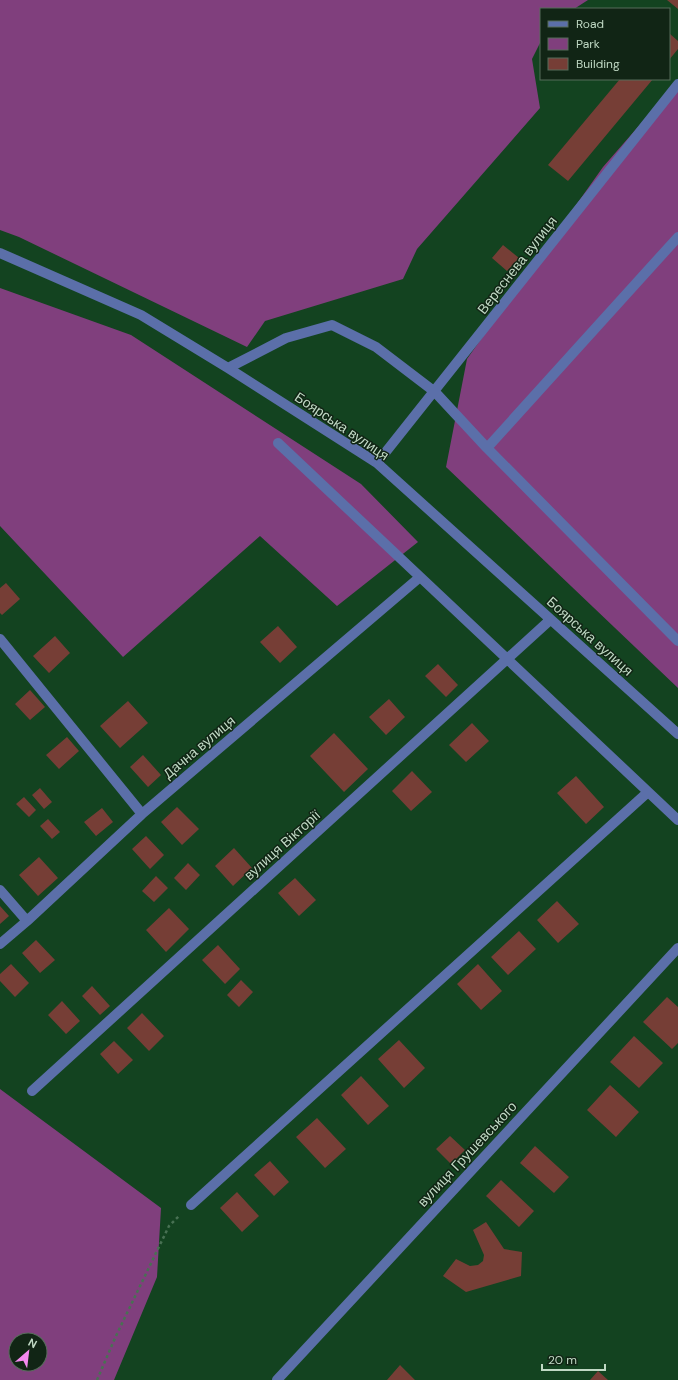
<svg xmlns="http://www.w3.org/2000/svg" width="678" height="1380" viewBox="0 0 678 1380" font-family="'DM Sans',sans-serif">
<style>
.green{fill:#803f7d;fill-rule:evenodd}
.building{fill:#763e36}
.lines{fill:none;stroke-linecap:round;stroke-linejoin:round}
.path{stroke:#487153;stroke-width:2.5;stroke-dasharray:3 3;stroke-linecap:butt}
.minor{stroke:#5b6fa9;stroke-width:10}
.labels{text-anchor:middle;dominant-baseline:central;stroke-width:3;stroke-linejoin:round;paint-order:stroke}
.street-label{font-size:14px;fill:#c0d9c4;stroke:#112515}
</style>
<rect width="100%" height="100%" fill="#134320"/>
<path class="green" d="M0,0H588L574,9H541V41L532,59L540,108L417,249L403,279L265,321L247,347L19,237L0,230Z
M678,81V688L446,467L467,359L603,167Z
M0,288L131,335L361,484L418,542L337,606L260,536L123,657L0,526Z
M0,1089L161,1208L157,1277L114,1380H0ZM16,1340H40V1364H16Z"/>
<path class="building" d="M667,0H678V9Z
M669,33L678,41V49L669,60Z
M620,79H653L568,181L548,165Z
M503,245L519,258L507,271L492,258Z
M6,583L20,599L2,615L0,613V588Z
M278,626L297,647L280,663L260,642Z
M55,636L70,653L49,673L33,656Z
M438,664L458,685L446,697L425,676Z
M30,690L45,707L30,720L15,704Z
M389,699L405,717L386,735L369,717Z
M128,701L148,723L120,748L100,726Z
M472,723L489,741L466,762L449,745Z
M334,733L368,769L344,792L310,756Z
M67,737L79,751L59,769L46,755Z
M143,755L161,775L148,787L130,767Z
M412,771L432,792L411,811L392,791Z
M576,776L604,807L586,824L557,793Z
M40,788L52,802L44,809L32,795Z
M24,797L36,810L29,817L16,804Z
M177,807L199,829L182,845L161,822Z
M102,808L113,822L96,836L84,822Z
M48,819L60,832L52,839L40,826Z
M146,836L164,855L150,869L132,849Z
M234,848L252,868L233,886L215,866Z
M39,857L58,878L38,896L19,875Z
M188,863L200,875L186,890L174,878Z
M156,876L168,888L154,902L142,891Z
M295,878L316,900L299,916L278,893Z
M557,901L579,924L558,943L537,920Z
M0,906L9,916L0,924Z
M169,908L189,929L166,952L146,930Z
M519,931L536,949L508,975L491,957Z
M36,940L55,960L40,973L22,953Z
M218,945L240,969L225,984L202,960Z
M11,964L29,983L15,997L0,981V974Z
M478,964L502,991L481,1010L457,984Z
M241,980L253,992L239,1007L227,995Z
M92,986L110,1006L100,1015L82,996Z
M667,997L678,1007V1043L672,1049L643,1022Z
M62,1001L80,1021L66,1034L48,1015Z
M142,1013L164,1036L149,1051L127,1028Z
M634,1036L663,1063L639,1088L610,1062Z
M399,1040L425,1068L404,1088L378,1059Z
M114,1041L133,1060L118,1074L100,1054Z
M361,1076L389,1106L368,1125L341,1095Z
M610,1085L639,1112L616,1137L587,1110Z
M317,1118L346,1149L325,1168L296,1137Z
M450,1136L465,1150L451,1164L436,1149Z
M535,1146L569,1177L554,1193L520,1163Z
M270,1161L289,1182L274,1196L254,1175Z
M501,1180L534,1211L519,1227L486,1196Z
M237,1192L259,1216L242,1232L220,1208Z
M486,1222L504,1249L522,1252L521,1276L466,1292L443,1276L456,1259L470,1266L478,1265L483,1261L484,1255L473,1230Z
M400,1365L415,1380H387Z
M598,1371L608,1380H590Z"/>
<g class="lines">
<path class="path" d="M97,1380L115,1338L169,1226L180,1215"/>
<path class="minor" d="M0,253L141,315L228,368L377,463L678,734
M228,368L286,338L332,325L376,347L435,392L487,448L678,641
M278,443L678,820
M487,448L678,237
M377,463L678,84
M0,639L142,814
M0,890L27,921
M0,944L27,921L142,814L420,577
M32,1091L550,620
M191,1205L648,792
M277,1380L678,948"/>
</g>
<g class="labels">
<g class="street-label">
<text transform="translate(517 265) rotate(-52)">Вереснева вулиця</text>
<text transform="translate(342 426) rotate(34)">Боярська вулиця</text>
<text transform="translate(590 636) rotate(42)">Боярська вулиця</text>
<text transform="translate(199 747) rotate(-40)">Дачна вулиця</text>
<text transform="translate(282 845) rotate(-42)">вулиця Вікторії</text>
<text transform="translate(467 1154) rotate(-47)">вулиця Грушевського</text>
</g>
</g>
<rect x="540" y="8" width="130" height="72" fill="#112515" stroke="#576d5b"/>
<rect x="548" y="21" width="20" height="6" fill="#5b6fa9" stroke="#576d5b"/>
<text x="576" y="28" font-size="12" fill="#c0d9c4">Road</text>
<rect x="548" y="38" width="20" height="12" fill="#803f7d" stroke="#576d5b"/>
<text x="576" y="48" font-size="12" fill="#c0d9c4">Park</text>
<rect x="548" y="58" width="20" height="12" fill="#763e36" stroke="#576d5b"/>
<text x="576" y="68" font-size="12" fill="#c0d9c4">Building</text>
<g transform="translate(28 1352) rotate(28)"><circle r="19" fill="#112515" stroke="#576d5b"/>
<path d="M0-3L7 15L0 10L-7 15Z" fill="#f489ef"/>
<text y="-6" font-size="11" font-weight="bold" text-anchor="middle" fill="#c0d9c4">N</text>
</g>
<path d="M542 1364v6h63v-6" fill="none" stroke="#c0d9c4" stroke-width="2"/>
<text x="548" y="1364" font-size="12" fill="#c0d9c4" stroke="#112515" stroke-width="3" paint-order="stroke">20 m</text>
</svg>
